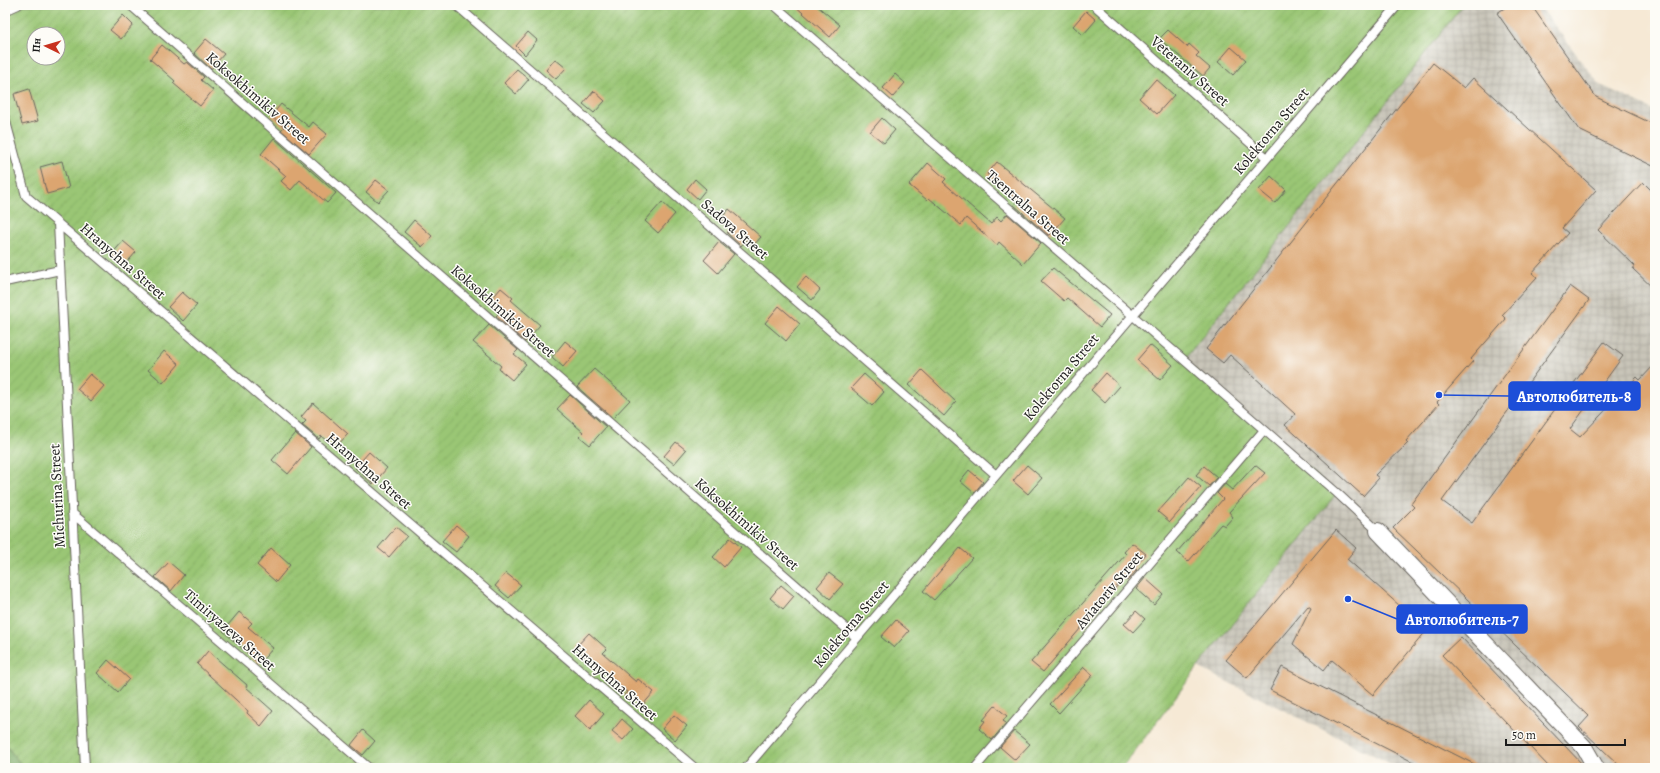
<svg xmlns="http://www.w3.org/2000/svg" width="1660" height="773" viewBox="0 0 1660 773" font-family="Alegreya,serif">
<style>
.industrial{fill:url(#industrial-grid)}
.forest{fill:url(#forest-crowns);stroke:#4c6441}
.garden{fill:url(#garden-furrows);stroke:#5b7148;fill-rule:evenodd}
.building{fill:#dca570}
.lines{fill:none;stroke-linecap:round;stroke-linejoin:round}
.lane-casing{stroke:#68645d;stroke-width:10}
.street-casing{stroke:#68645d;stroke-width:18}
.lane{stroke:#fff;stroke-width:8}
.street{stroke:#fff;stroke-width:16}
.labels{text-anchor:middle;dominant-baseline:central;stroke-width:3;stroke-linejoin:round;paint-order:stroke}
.street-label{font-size:15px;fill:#1c1c1c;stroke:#fdfcf7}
.leader{fill:none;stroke:#1d4ed8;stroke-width:1.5}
.callout-dot{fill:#1d4ed8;stroke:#fdfcf7;stroke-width:1.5}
.callout{fill:#1d4ed8;stroke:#1d4ed8;stroke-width:1.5}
.callout-label{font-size:16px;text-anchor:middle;font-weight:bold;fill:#fff}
</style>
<defs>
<pattern id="industrial-grid" width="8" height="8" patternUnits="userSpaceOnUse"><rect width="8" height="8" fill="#c8c4b8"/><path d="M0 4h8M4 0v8" fill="none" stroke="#aba89e"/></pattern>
<pattern id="forest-crowns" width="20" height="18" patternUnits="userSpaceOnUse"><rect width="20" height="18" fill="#7bab66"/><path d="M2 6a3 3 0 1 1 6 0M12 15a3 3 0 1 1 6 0" fill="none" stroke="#648a53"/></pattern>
<pattern id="garden-furrows" width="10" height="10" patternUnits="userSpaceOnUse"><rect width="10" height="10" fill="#9ac674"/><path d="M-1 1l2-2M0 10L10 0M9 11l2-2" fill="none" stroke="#84aa64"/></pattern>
</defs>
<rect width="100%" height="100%" fill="#fdfcf7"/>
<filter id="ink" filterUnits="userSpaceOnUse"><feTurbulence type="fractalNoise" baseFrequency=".025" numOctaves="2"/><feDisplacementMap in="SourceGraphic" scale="8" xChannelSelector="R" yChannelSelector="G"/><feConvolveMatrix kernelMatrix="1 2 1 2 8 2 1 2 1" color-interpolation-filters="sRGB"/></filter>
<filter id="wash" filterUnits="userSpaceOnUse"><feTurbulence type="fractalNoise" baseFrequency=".012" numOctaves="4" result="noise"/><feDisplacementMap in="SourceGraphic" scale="16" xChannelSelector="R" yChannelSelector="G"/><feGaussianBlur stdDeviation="0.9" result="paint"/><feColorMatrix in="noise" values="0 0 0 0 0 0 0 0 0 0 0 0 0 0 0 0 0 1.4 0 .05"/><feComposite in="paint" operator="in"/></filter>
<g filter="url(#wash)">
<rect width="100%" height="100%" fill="#f6e9d5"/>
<path class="industrial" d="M1463,5H1539L1599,84L1655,111V768H1399L1198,667L1337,493L1184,360Z"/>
<path class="forest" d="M5,744L24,768H5Z"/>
<path class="garden" d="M18,5H1463L1184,360L1337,493L1198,667L1122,768H24L5,744V11ZM34,34H58V58H34Z"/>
<g id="blocks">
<path class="building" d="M794,5H816L840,25L830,37Z
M1509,5H1531L1596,97L1655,125V167L1579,130L1497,13Z
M1086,11L1096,20L1083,35L1073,26Z
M123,15L133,25L121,39L110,30Z
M1168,30L1187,47L1189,44L1199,53L1196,56L1210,68L1203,76L1159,39Z
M528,32L537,40L525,55L516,46Z
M206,39L224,54L211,69L194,53Z
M162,45L184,64L187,62L204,77L201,80L213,90L200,106L173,83L175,81L150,59Z
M1231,47L1246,60L1233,75L1218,62Z
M555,59L566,68L556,79L546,70Z
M1433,63L1464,88L1473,78L1596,190L1562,228L1568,233L1532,273L1537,277L1502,315L1506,319L1471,359L1473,361L1437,402L1439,404L1406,441L1408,443L1375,475L1379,478L1363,496L1285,425L1295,414L1230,355L1223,363L1206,349Z
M517,69L529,79L516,94L504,83Z
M895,74L905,83L893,97L883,88Z
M1156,79L1174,95L1157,114L1139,98Z
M29,89L38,121L22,125L14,94Z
M594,91L605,101L594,113L583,104Z
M281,104L309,127L313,122L327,134L309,154L281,130L284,127L271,116Z
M882,118L895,130L884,143L870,132Z
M274,138L336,193L327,203L300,180L291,190L281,181L286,176L261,154Z
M62,161L69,188L47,194L40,167Z
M997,162L1065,218L1050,235H1048L1014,205L1017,201L987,174Z
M928,163L946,179L943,182L991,224L997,217L1001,221L1007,214L1041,243L1023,264L999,242L997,245L966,218L961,225L929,198L927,200L909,185Z
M1271,176L1286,190L1275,203L1259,190Z
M695,179L706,189L698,199L687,189Z
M376,180L389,190L378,202L366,192Z
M1643,182L1655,194V290L1633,269L1635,266L1598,230Z
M662,202L675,214L658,233L645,221Z
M729,209L761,237L753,246L746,240L741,246L727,233L731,228L721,219Z
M414,220L432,236L422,247L404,232Z
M123,241L136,252L124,266L111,255Z
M719,242L734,254L718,273L704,260Z
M1053,268L1110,315L1100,327L1067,298L1064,301L1041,281Z
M806,277L820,290L812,300L797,287Z
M1570,286L1589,300L1442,501L1472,523L1604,342L1623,356L1570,429L1580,437L1637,377L1640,380L1655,364V768H1622L1579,727L1589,716L1393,528L1414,507L1411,504Z
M501,288L513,298L511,300L540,325L525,342L496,316L500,312L489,302Z
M182,292L197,305L183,321L168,307Z
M779,306L800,324L786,341L765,323Z
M489,325L518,350L514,354L526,364L512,380L499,369L501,366L473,342Z
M565,341L577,351L563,367L552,357Z
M1150,345L1173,365L1160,380L1137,360Z
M164,351L179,364L163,383L148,370Z
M594,369L630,400L613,418L577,387Z
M922,370L956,402L944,416L909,385Z
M1106,373L1120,386L1105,403L1091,390Z
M90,374L104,386L91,401L77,389Z
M864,374L884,392L872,406L851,388Z
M570,395L606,427L590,445L579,436L583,432L557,409Z
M313,403L348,434L335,448L321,436L319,439L302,425L306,421L301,417Z
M295,433L311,447L288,474L272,460Z
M676,442L686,450L674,464L664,456Z
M369,452L387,468L373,484L355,468Z
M1027,465L1042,478L1028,494L1013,481Z
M1255,465L1265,473L1229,512L1233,517L1225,526L1221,524L1188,562L1177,552L1223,499L1217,493L1225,484L1232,490Z
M1204,466L1217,477L1209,486L1196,475Z
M969,470L983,482L974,493L960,481Z
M1189,477L1201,487L1170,522L1158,512Z
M456,525L469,536L456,552L442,541Z
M396,527L407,536L389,557L378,548Z
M1336,530L1356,548L1347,559L1427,630L1373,695L1332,660L1324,670L1293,644L1311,608L1308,606L1247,678L1226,660Z
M730,538L741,547L724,567L713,557Z
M1132,543L1146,554L1134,568L1137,570L1127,581L1124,578L1043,672L1031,662L1126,554L1124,552Z
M271,548L290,565L276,582L257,565Z
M960,548L972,558L934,600L923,591Z
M169,562L184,575L171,591L155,577Z
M506,573L521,585L509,598L495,586Z
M829,573L843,584L830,599L817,587Z
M1145,578L1163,594L1154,605L1136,589Z
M781,585L794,596L783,609L770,598Z
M1136,611L1145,619L1133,632L1124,624Z
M239,612L252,623L248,627L273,648L259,664L223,631Z
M896,620L909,631L894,648L881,637Z
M589,633L607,649L603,653L636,682L638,679L654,692L640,708L624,695L627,692L575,648Z
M1461,637L1584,766L1585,768H1550L1442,655Z
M208,651L247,685L246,687L273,711L261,726L247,713L248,711L197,664Z
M108,660L129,679L118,692L97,673Z
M1084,667L1093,675L1059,713L1050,704Z
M1282,667L1355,704L1482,768H1425L1270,690Z
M589,700L604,714L590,730L575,716Z
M995,706L1007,716L1003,721L1006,723L992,740L979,729L985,721L983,720Z
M674,715L687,726L675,740L662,729Z
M622,719L633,729L623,740L612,731Z
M363,730L375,741L363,755L351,745Z
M1014,731L1030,744L1015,760L1000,747Z"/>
</g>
</g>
<g filter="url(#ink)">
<use href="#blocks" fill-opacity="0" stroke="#68645d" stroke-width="1"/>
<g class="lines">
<g class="lane-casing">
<path id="lane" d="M130,5L857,638
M456,5L996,475
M774,5L1184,360L1337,493L1378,531
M1094,5L1267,158
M5,11L18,5
M5,118L26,196L695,768
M58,223L85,768
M5,282L60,270
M72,513L369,768
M746,768L1398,5
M975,768L1264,430"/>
</g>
<g class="street-casing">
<path id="street" d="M1378,531L1584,747L1596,768"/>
</g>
<use href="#lane" class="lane"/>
<use href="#street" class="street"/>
</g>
</g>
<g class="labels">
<g class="street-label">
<text transform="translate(1190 71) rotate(41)">Veteraniv Street</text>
<text transform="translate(258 98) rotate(41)">Koksokhimikiv Street</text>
<text transform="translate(1271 131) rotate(-50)">Kolektorna Street</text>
<text transform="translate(1028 207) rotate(41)">Tsentralna Street</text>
<text transform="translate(735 229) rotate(41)">Sadova Street</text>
<text transform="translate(123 261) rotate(41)">Hranychna Street</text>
<text transform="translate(503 311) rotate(41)">Koksokhimikiv Street</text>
<text transform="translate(1061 377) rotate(-50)">Kolektorna Street</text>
<text transform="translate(369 471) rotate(41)">Hranychna Street</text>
<text transform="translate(57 496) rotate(-93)">Michurina Street</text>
<text transform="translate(747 524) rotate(41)">Koksokhimikiv Street</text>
<text transform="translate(1109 590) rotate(-50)">Aviatoriv Street</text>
<text transform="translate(851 624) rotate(-50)">Kolektorna Street</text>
<text transform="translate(230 630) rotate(41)">Timiryazeva Street</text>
<text transform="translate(615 682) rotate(41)">Hranychna Street</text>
</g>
</g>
<path class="leader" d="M1439 395L1509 396M1348 599L1397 619"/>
<g class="callout-dot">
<circle cx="1439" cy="395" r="4"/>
<circle cx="1348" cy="599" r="4"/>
</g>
<g class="callout">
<rect x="1509" y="382" width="131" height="28" rx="4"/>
<rect x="1397" y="605" width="130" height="28" rx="4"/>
</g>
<g class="callout-label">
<text x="1574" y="402">Автолюбитель-8</text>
<text x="1462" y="625">Автолюбитель-7</text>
</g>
<rect width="1660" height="773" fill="none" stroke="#fdfcf7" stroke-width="20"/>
<g transform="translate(46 46) rotate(275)"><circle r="19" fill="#fdfcf7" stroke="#a3a29f"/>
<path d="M0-3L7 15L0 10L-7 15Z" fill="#c8321e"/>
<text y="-6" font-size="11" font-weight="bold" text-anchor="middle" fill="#1c1c1c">Пн</text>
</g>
<path d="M1506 739v6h119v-6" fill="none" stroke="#1c1c1c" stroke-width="2"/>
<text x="1512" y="739" font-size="12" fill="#1c1c1c" stroke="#fdfcf7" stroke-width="3" paint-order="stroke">50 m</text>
</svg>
